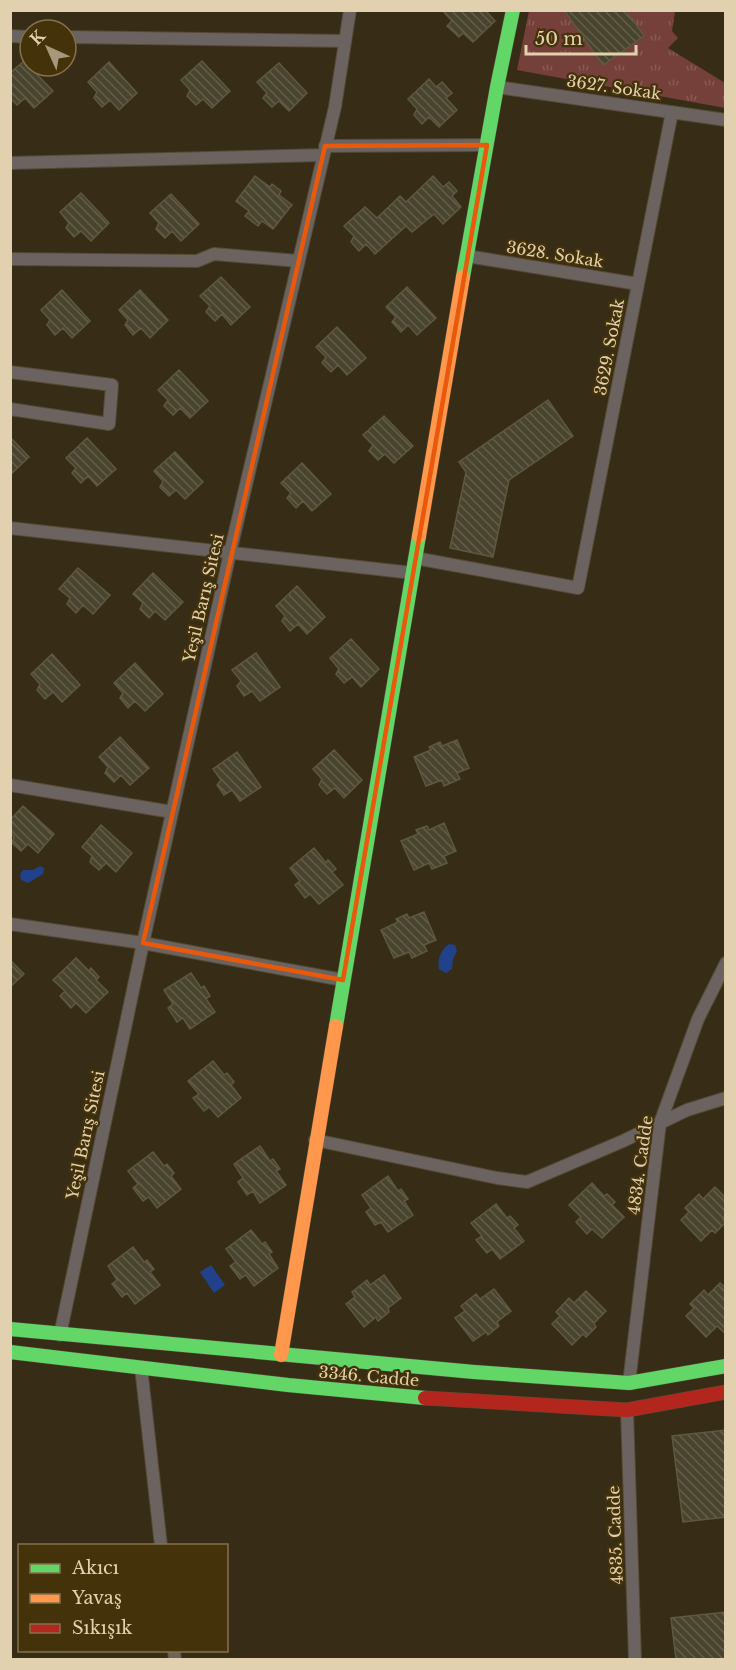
<svg xmlns="http://www.w3.org/2000/svg" width="736" height="1670" viewBox="0 0 736 1670" font-family="'Libre Baskerville',serif">
<style>
.grass{fill:url(#grass-tufts)}
.water{fill:#22418b}
.building{fill:url(#building-back-hatch);stroke:#5e583f;stroke-width:1.5}
.lines{fill:none;stroke-linecap:round;stroke-linejoin:round}
.street-casing{stroke:#534a35;stroke-width:14}
.fast-casing{stroke:#534a35;stroke-width:15}
.slow-casing{stroke:#534a35;stroke-width:15}
.jam-casing{stroke:#534a35;stroke-width:15}
.street{stroke:#6b635f;stroke-width:12}
.fast{stroke:#63d668;stroke-width:14}
.slow{stroke:#ff974d;stroke-width:14}
.jam{stroke:#b3261e;stroke-width:14}
.marked{fill:none;stroke:#e8590c;stroke-width:4.5;stroke-linejoin:round}
.labels{text-anchor:middle;dominant-baseline:central;stroke-width:4.5;stroke-linejoin:round;paint-order:stroke}
.street-label{font-size:16px;fill:#e2d1ae;stroke:#44320a}
</style>
<defs>
<pattern id="grass-tufts" width="24" height="20" patternUnits="userSpaceOnUse" patternTransform="scale(1.5)"><rect width="24" height="20" fill="#753f3a"/><path d="M3 7l-1-3M5 7V3M7 7l1-3M15 17l-1-3M17 17v-4M19 17l1-3" fill="none" stroke="#885a54"/></pattern>
<pattern id="building-back-hatch" width="6" height="6" patternUnits="userSpaceOnUse" patternTransform="scale(1.5)"><rect width="6" height="6" fill="#49442e"/><path d="M-1 5l2 2M0 0l6 6M5-1l2 2" fill="none" stroke="#635e4a"/></pattern>
</defs>
<rect width="100%" height="100%" fill="#372d17"/>
<path class="grass" d="M529,11H675L672,31L678,38L668,48L725,83V108L517,70Z"/>
<path class="water" d="M40,866L44,868L43,874L28,883L21,880L20,874L23,870H33Z
M449,944L455,945L457,951L453,959L452,969L446,973L439,969C437,959 441,950 449,944Z
M211,1265L225,1285L214,1293L200,1272Z"/>
<path class="building" d="M442,10H485L495,21L473,42L463,33L459,37L447,26L452,21Z
M564,10H626L644,36L603,65Z
M24,61L53,91L34,108L25,98L17,105L10,98V73Z
M202,61L230,91L212,108L203,99L196,105L187,96L190,90L181,80Z
M109,62L137,93L119,110L110,100L102,107L94,98L97,92L88,82Z
M279,63L307,93L289,111L279,101L272,107L263,98L267,93L257,82Z
M429,79L436,87L442,82L452,93L446,98L457,110L439,127L429,117L422,124L414,115L417,109L408,99Z
M255,176L270,187L272,184L281,191L279,195L292,205L273,229L262,221L258,226L245,216L249,211L236,201Z
M433,176L443,187L449,182L457,191L452,196L461,207L443,224L434,214L412,232L406,226L375,254L366,244L359,251L351,242L354,236L344,226L365,207L377,218L400,196L406,202Z
M81,193L109,223L91,241L81,231L74,237L66,228L69,223L60,212Z
M171,194L199,224L181,241L172,231L165,238L156,229L159,223L150,213Z
M221,277L250,307L231,325L222,314L215,321L206,312L210,306L200,296Z
M407,287L436,318L417,335L408,325L401,332L392,322L396,317L386,307Z
M62,290L90,321L72,338L63,328L55,335L47,325L50,320L41,310Z
M140,290L168,320L150,338L141,328L133,335L125,325L128,320L119,310Z
M337,327L366,358L347,375L338,365L331,372L322,363L326,357L316,347Z
M179,370L208,401L190,418L180,408L173,415L164,406L168,400L158,390Z
M548,400L573,436L509,480L493,557L450,548L466,472L459,462Z
M384,416L413,446L394,463L385,454L378,460L369,451L373,445L363,435Z
M10,437L29,457L10,475Z
M87,438L116,469L97,486L88,476L81,483L72,473L76,468L66,458Z
M175,452L203,482L185,499L176,490L169,496L160,487L163,481L154,471Z
M302,463L331,494L312,511L303,501L296,508L287,498L291,493L281,483Z
M78,568L110,595L93,614L83,605L76,613L67,604L70,598L59,589Z
M153,573L183,602L165,620L155,611L149,618L140,609L143,603L133,594Z
M297,586L325,617L307,634L298,624L290,631L282,621L285,616L276,606Z
M351,639L379,669L361,687L352,677L344,683L336,674L339,669L330,658Z
M256,653L280,687L260,701L252,691L244,696L237,686L241,681L232,670Z
M52,654L80,685L62,702L53,692L45,699L37,690L40,684L31,674Z
M135,663L163,694L145,711L135,701L128,708L120,698L123,693L114,683Z
M120,737L149,768L130,785L121,775L114,782L105,773L108,767L99,757Z
M457,740L469,768L457,773L460,779L444,786L442,780L426,786L414,757L431,750L429,747L440,742L442,746Z
M334,750L362,780L344,798L335,788L327,794L319,785L322,779L313,769Z
M237,752L261,787L240,801L232,790L224,795L217,785L221,780L213,769Z
M23,806L54,834L38,853L28,844L21,851L12,843L14,837L10,833V820Z
M444,823L456,851L444,856L447,863L432,869L429,863L414,870L401,841L418,834L416,830L427,826L429,830Z
M101,825L132,853L116,872L106,863L99,870L90,862L92,856L82,847Z
M314,848L326,863L328,860L336,869L332,872L343,885L319,904L310,894L305,898L295,885L300,881L290,868Z
M424,912L436,940L424,945L427,951L412,958L409,952L394,958L381,930L398,922L396,919L407,914L409,918Z
M76,958L89,971L91,968L99,977L96,980L108,992L86,1013L76,1003L71,1008L60,996L65,991L53,980Z
M10,960L24,974L10,987Z
M191,973L201,988L204,986L210,996L206,999L215,1012L190,1029L183,1018L177,1022L168,1008L173,1004L164,990Z
M213,1061L224,1075L227,1073L234,1082L231,1085L241,1098L218,1117L209,1107L204,1111L193,1098L199,1094L188,1081Z
M260,1146L270,1161L273,1159L280,1169L276,1171L286,1185L260,1203L253,1191L247,1195L238,1182L243,1178L234,1164Z
M153,1152L164,1166L167,1164L174,1173L171,1176L181,1189L157,1208L149,1197L143,1201L133,1188L138,1184L128,1171Z
M388,1176L398,1191L401,1189L408,1199L404,1201L413,1215L388,1232L381,1222L375,1225L366,1212L371,1208L362,1195Z
M592,1183L604,1196L607,1194L615,1202L612,1205L624,1217L602,1238L592,1229L587,1234L576,1222L581,1217L569,1205Z
M715,1187L726,1198V1216L723,1219L725,1223L715,1233L712,1230L701,1241L681,1220L689,1212L685,1208L699,1194L703,1199Z
M496,1204L507,1218L510,1216L518,1225L514,1228L524,1241L500,1259L492,1249L487,1253L476,1240L482,1236L471,1223Z
M251,1230L262,1244L265,1242L272,1252L269,1254L278,1268L254,1286L246,1275L240,1279L230,1266L236,1262L226,1249Z
M133,1247L144,1262L147,1260L154,1269L150,1272L160,1285L135,1304L127,1293L122,1297L112,1284L117,1280L108,1266Z
M384,1275L401,1298L388,1308L389,1312L378,1321L376,1317L364,1327L346,1304L355,1297L352,1292L367,1280L370,1285Z
M720,1283L726,1288V1334L717,1326L706,1337L686,1316L694,1308L690,1304L704,1290L708,1295Z
M494,1289L511,1311L497,1322L499,1326L488,1335L486,1332L473,1341L455,1318L465,1311L461,1306L476,1294L480,1299Z
M586,1291L606,1311L594,1323L596,1327L586,1337L583,1334L572,1345L552,1324L560,1316L556,1312L569,1298L574,1303Z
M726,1430V1517L683,1522L672,1436Z
M726,1612V1659H676L671,1618Z"/>
<g class="lines">
<g class="street-casing">
<path id="street" d="M10,36L30,37
M66,37L345,41
M497,87L726,120
M325,146L487,145
M10,163L323,155
M467,256L638,284
M10,259L197,261L214,254L298,261
M10,372L112,385L109,424L10,409
M10,528L413,573
M415,558L578,588L672,112
M10,785L172,812
M10,924L143,943L343,980
M315,1140L497,1178L527,1182L623,1141L687,1110L726,1098
M60,1335L143,943L230,553L335,107L350,10
M141,1367L161,1546
M629,1383L660,1123L698,1019L726,963
M627,1410L635,1660
M174,1650L175,1660"/>
</g>
<g class="fast-casing">
<path id="fast" d="M463,277L497,87L513,10
M336,1026L419,536
M10,1329L474,1372L629,1383L726,1366
M10,1352L288,1385L425,1398"/>
</g>
<g class="slow-casing">
<path id="slow" d="M419,536L463,277
M281,1355L336,1026"/>
</g>
<g class="jam-casing">
<path id="jam" d="M425,1398L627,1410L726,1392"/>
</g>
<use href="#street" class="street"/>
<use href="#fast" class="fast"/>
<use href="#slow" class="slow"/>
<use href="#jam" class="jam"/>
</g>
<path class="marked" d="M487,145L343,980L143,943L325,146Z"/>
<g class="labels">
<g class="street-label">
<text transform="translate(614 87) rotate(8)">3627. Sokak</text>
<text transform="translate(555 254) rotate(9)">3628. Sokak</text>
<text transform="translate(609 347) rotate(-79)">3629. Sokak</text>
<text transform="translate(203 598) rotate(-77)">Yeşil Barış Sitesi</text>
<text transform="translate(85 1135) rotate(-78)">Yeşil Barış Sitesi</text>
<text transform="translate(640 1165) rotate(-82)">4834. Cadde</text>
<text transform="translate(369 1376) rotate(5)">3346. Cadde</text>
<text transform="translate(615 1535) rotate(-92)">4835. Cadde</text>
</g>
</g>
<rect width="736" height="1670" fill="none" stroke="#e2d1ae" stroke-width="24"/>
<rect x="18" y="1544" width="210" height="108" fill="#44320a" stroke="#83724c" stroke-width="1.5"/>
<rect x="30" y="1564" width="30" height="9" fill="#63d668" stroke="#83724c" stroke-width="1.5"/>
<text x="72" y="1574" font-size="18" fill="#e2d1ae">Akıcı</text>
<rect x="30" y="1594" width="30" height="9" fill="#ff974d" stroke="#83724c" stroke-width="1.5"/>
<text x="72" y="1604" font-size="18" fill="#e2d1ae">Yavaş</text>
<rect x="30" y="1624" width="30" height="9" fill="#b3261e" stroke="#83724c" stroke-width="1.5"/>
<text x="72" y="1634" font-size="18" fill="#e2d1ae">Sıkışık</text>
<g transform="translate(48 48) rotate(315)"><circle r="28" fill="#44320a" stroke="#83724c" stroke-width="1.5"/>
<path d="M0-4.5L10 22L0 15L-10 22Z" fill="#a69879"/>
<text y="-9" font-size="16" font-weight="bold" text-anchor="middle" fill="#e2d1ae">K</text>
</g>
<path d="M526 45v9h110v-9" fill="none" stroke="#e2d1ae" stroke-width="3"/>
<text x="535" y="45" font-size="18" fill="#e2d1ae" stroke="#44320a" stroke-width="4.5" paint-order="stroke">50 m</text>
</svg>
